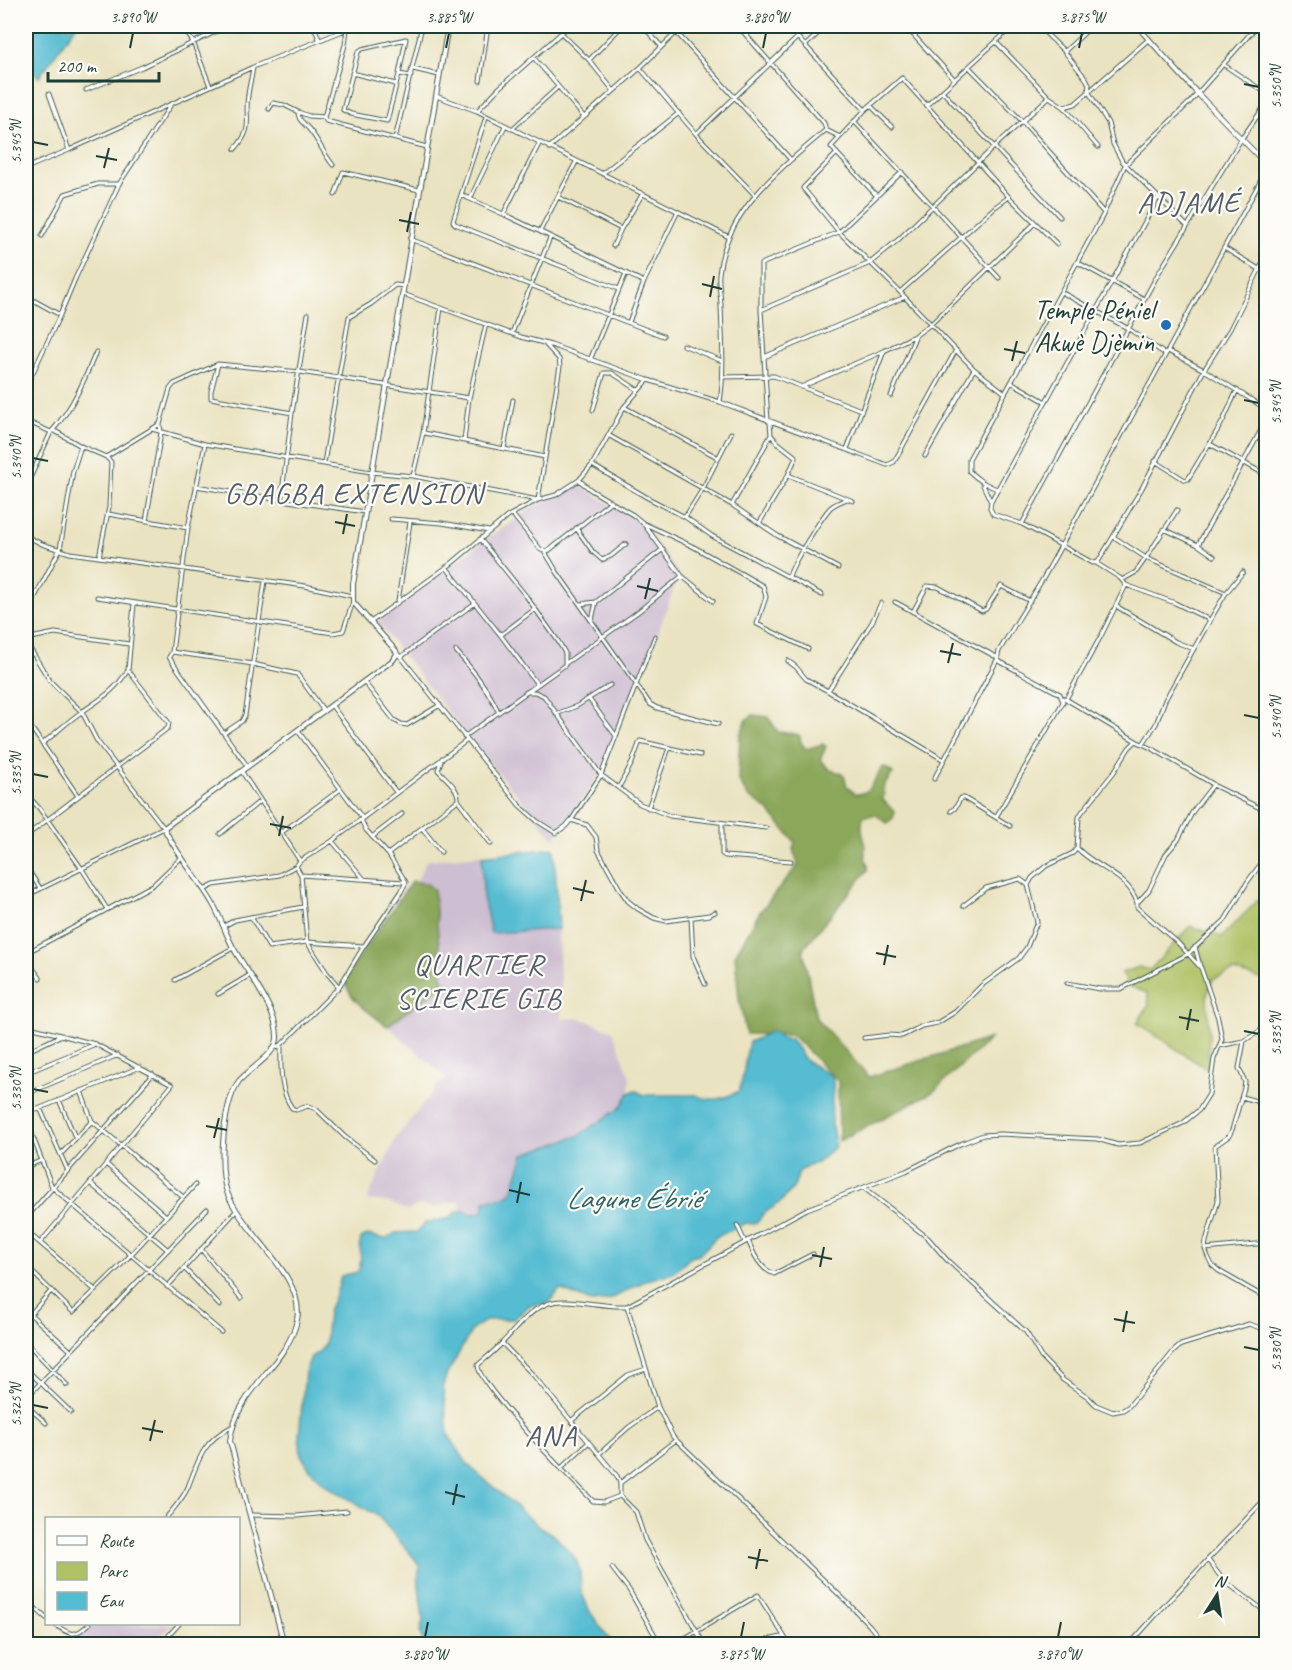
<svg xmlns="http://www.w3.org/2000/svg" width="1292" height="1670" viewBox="0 0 1292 1670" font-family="Caveat,sans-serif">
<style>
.industrial{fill:#cebed1}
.green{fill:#afc165;stroke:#677f4c;stroke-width:1.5}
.forest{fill:#8ba75a;stroke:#557247;stroke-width:1.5}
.water{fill:#54bcd1;stroke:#3a7c82;stroke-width:1.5}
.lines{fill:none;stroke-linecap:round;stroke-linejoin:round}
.minor-casing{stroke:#3d5649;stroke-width:5}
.tertiary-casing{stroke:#3d5649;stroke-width:6}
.minor{stroke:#fff;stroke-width:3}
.tertiary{stroke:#fff;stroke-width:4}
.ticks{fill:none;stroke:#1f3d34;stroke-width:2}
.poi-dot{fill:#1f6fb2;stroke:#fdfcf7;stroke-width:2}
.labels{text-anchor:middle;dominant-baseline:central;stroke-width:4.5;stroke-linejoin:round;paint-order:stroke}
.poi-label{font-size:28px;fill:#1f3d34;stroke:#fdfcf7;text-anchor:end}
.neighbourhood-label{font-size:30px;letter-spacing:1.5px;fill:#525d69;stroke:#fdfcf7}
.water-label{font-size:30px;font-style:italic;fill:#2f6363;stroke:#fdfcf7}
.neatline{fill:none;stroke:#1f3d34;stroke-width:2}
.ticks-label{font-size:15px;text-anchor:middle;fill:#1f3d34}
</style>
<rect width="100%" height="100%" fill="#fdfcf7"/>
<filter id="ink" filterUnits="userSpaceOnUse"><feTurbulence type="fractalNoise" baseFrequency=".0167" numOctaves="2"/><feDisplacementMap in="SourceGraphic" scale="12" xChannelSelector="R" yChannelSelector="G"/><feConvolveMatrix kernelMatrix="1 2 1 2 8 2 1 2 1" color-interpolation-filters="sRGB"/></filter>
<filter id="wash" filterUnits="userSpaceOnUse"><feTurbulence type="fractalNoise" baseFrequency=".008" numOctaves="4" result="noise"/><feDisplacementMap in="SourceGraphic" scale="24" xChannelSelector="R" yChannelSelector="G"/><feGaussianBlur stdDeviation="1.35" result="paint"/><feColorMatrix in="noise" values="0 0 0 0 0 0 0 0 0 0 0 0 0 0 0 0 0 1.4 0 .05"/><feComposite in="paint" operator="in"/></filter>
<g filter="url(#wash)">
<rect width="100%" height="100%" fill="#eae3c1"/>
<path class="industrial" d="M577,484L642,523L679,574L658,633L599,775L554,839L464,732L377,622L481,543L533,507Z
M554,848L562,1019L580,1018L613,1031L630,1077L629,1093L620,1108L578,1136L524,1154L512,1192L505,1197L485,1201L484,1209L480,1213L471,1214L462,1210L460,1201L449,1202L434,1208L421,1205L413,1207L408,1211L388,1202L367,1200L396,1138L440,1083L447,1078L350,994L346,988L347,975L408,884L417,880L427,860Z
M91,1624H174L152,1644H73L71,1642Z"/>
<path class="green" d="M1266,892V977L1263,980L1234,971L1213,979L1207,995L1209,1036L1208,1070L1137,1023L1149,1005L1147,993L1129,986L1122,973L1139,967L1150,970L1190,926L1222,937Z"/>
<path class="forest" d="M753,715L768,717L778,732L796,734L800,736L801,743L806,749L823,744L826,747L820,760L830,770L841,773L844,776L847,786L855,794C872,794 873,781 881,769L884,767L893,773L885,784L883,800L895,812L893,818L887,823L876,815L864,816C859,826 864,835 865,846C865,849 864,852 865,856C866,862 869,863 868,870L803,949L816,1018L869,1077L991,1038L933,1092L839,1141L838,1081L792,1035L746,1034L739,999L735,955L760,912L798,865L793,849L795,842L768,810L748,796L738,779L740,735L747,719Z
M412,881L427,884L434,890L442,977L446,983L387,1026C373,1014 341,997 347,975Z"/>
<path class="water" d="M26,26H76L39,77L26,67Z
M554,848L559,929L491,933L483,897L482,856Z
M773,1031L783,1039H791L806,1061L832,1076C835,1086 832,1091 832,1101C831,1115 832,1132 836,1146L817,1163L808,1165L799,1172L794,1187L781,1202L763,1214L758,1221L753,1224L746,1223L716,1237L699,1255L691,1257L673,1273L647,1280L609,1300L591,1302L560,1289L548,1304L530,1305L514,1319L487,1320L472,1330L446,1376L443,1386L448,1434L468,1465L537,1525L555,1536L575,1558L580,1570L581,1591L590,1612L613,1644H424L420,1632L423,1620L418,1577L420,1568L415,1559L378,1516L327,1486L309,1468L301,1455L299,1436L305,1372L311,1357L319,1352L325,1344L328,1311L338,1288L341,1276L358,1272C364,1261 358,1250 361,1238L367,1235L386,1239L395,1233L417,1232L425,1223L451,1218L455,1213L462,1210L471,1214L480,1213L484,1209L485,1201L505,1197L512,1192L524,1154L578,1136L620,1108L629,1093L635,1090L644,1095H697C709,1103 727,1098 739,1091C745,1075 744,1059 749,1042C758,1039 764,1034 773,1031Z"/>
</g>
<g filter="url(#ink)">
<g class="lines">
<g class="minor-casing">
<path id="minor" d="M182,26L193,42L210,86
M314,26L319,39
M643,26L661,46
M738,26L824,123L826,130
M787,26L865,110
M1038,26L1064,51L1087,80L1089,85L1088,91L1108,123L1113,144L1122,161L1187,226
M906,27L954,79
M676,32L791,160
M561,33L589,60L613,90
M996,42L1049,97L1064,107L1075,104L1149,39
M806,45L826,26
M1065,51L1092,26
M534,58L584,117
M589,60L622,26
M1224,65L1266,93
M969,67L1022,121L1104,213
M640,68L696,134L755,195
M413,69L439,75
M352,73L396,84
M399,74L387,121L351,114L343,110L358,52L362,49L406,39L399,74L411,76
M480,81L488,26
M86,90L142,67L228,26
M942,91L1060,217
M49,94L69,150
M436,96L477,111L729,237
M927,105L1013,26
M871,106L892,127
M1064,107L1098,147
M269,109L273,103L284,105L298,112
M477,111L499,88L569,26
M324,117L345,45L347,29
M486,117L461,195C523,222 583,253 644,282
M854,121L999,278
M512,129L558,87
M826,130L840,137
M696,134L798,37
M395,139L422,26
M549,148L640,68L683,26
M235,149C255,126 244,120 248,95C249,86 252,76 253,67
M837,153L803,188L839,232L900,292L974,369L1005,393
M333,165C323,153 318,139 308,128C303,122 298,120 298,112L309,116L324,117L326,121L427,147
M26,168L69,150L253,67L355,26
M603,173L679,113
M335,195L343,172L419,190
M461,195L453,221L455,224L619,289
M876,195L831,147L865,110L902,78L1009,197L1057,244
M558,197L621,229L642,195
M1158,198L991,501L990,508L993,514L1022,524L1093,563L1098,562L1142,488L1204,370L1230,329L1266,256
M470,199L505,126
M504,213L539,144
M540,231L576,162
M42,236L65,194L98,184H119
M410,239L663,336
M613,246L621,229
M1224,248L1259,269
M1077,262L1144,299
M900,292L995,207L1009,197
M1061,292L1129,329L1165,354
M403,294L521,337L551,345L648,380L720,402L887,465L894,462L956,350
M26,296L60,315
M761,310L870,263L899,239L994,147L1049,97
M308,314L292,413L281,500L365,512
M629,322L644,282L677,213
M512,333L550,238
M683,345L722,361
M1168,351L1204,370L1266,409
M764,357L905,297
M590,360L626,273
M218,364L211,391V398L292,413
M724,377L774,376L861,410
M1011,382L1044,401
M26,387L60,315L75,279L119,184L170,106
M801,387L884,351
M891,396L915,337
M720,402C725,370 722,338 721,306C721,296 718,284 719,274C725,211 781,168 826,130
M624,407L719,458
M593,410L604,373H612L638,390
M26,421L51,432L53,430L81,446L106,457L111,462L109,507L99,557
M768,421L761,310V264L839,232L902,172
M152,429L205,444L371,472L413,476L538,500L560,366L559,359L544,343
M53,430C73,407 84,381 96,352
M424,433L545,457
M608,435L732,505L778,536L838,568
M464,441L469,398L486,324
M1210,444L1266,475
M504,449L513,400
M847,449L884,351L916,335L931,324L1035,223
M925,456L974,369
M106,457L160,424
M1155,461L1185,480L1188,479L1223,421L1237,390
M324,463L349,317L371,304L395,285L404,286
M592,465L648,498L685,517L712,536L822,595
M788,475L853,501
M413,476L423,433L441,308
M579,480L591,490L633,515L643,523L682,576L713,601
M983,485L990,500
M196,486L280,500
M26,487L51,432
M997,489C985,484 978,480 969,471V459L1103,215L1125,165L1190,102L1257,26
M732,505L771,435L770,422
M108,514L188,528
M512,514L541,550L547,552L610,502
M685,517L702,490L731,433
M391,519L442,523L489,531
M146,521L161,433L160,424L170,389L174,384L218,364L300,372L469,398
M760,522L788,475L796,457L777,442L771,435
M643,523L694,547L763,586L766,597L757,624L808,649
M1022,524L1158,274L1242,138L1266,104
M576,528L593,552L602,560L611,556L626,544
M1164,529L1198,545L1214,556
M26,536L42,544L70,553L305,586L352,596
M1114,537L1146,558L1177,510
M1198,545L1266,421
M545,552L557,572L650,704L657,708L718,724
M1096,563L1120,578L1126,585L1175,603L1210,620
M446,567L498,632L502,634L535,609
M789,578C789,568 822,517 830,508C834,504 842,501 847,499
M1122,580L1136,572L1146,558L1226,593
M97,597L333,633L343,631L353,602
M398,601L410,522
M895,602L998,658
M881,603L872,622L828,691L944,760
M581,604L596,602L663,549
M1116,606L1176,642L1194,649
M913,612L927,586L938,587L982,611L986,609L1001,586L1030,601
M26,614L60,549L73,471L81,446
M592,620L596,602
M372,621L451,564L508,516L538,500L556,495L579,480L592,465L624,407L648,380
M499,633L537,684
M26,639L55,633L129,644
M26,642L50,681L82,712L97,741L164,828L26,896
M456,651C473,670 488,689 498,711
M172,652L188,528L205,444
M397,654L401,657L520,806L537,821L556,833L566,826L571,820L587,825L596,837L598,850L621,891L628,901L638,909L654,918L666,921L709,915L715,912
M401,657C425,639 449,621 474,604
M26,658L32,654
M788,661L796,667L806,679L828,691
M566,663L639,611L682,576
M364,682L394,720L401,724L407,725L440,705
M526,692H535L544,696L601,775L640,804L670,816L766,828
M1064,698L1136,741
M589,699L616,736
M1066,699L1101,636L1126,585
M332,706L396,792
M556,714L577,706L610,685
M26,720L78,796
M298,731L363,819
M224,733L242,721L245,715L265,581
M464,737L565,665V653L558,641L526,596L480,539
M42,744C56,733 69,720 83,711C101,699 116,690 128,670L134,604
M1143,744L1156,724L1165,700L1210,620L1226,593L1243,572
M248,767L171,660L169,657L172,652L253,664L297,674L324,711
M242,772L300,861L296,866L301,875L307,942L327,973L339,987
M934,779L997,660L999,651L1044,577L1266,171
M619,787L632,763L640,741L700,755
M26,794L39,808L82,869L107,909
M458,800L491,844
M648,808L669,748
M951,811L955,808L961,798H964L1010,826
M996,817L1063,702L1060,694L997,660
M572,819L601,775L655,636
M722,823V854L725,856L791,861
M422,828L441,852
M282,832L341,789
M220,834L260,801
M26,836L168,728L169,723L128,670
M372,837L402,814
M332,841L364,879
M1077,848C1094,867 1130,876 1137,903
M388,854L458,800C459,788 446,779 438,770L442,758
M300,861L332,841L466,741
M26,867L40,888
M301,875L404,882
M204,890L214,885L279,875L296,866
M963,906L986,888L1020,879L1028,885
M251,917L269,947L307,942L364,946
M691,918L693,956L705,984
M224,926L235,920L303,907
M1195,947L1200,966
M26,953L153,885L182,857
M26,959L40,978
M175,980L233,948
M1067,983L1100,989H1121L1188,954L1225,920L1248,881L1266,857
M218,994L250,975
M26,1026L95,1044L172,1085L40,1243
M864,1038L889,1035L902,1036L922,1026L937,1023L955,1012L982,985L1019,958L1027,947L1037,922L1028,885L1032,878L1046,866L1073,853L1077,848L1079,817L1082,812L1114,772L1129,748L1136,741L1153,749L1213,784
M1244,1041L1239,1068L1245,1082L1244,1088L1232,1130L1229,1136L1215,1146L1218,1201L1206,1241L1205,1249L1208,1257L1212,1265L1219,1271L1266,1298
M281,1045C281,1066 279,1090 292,1108L296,1110L308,1106L316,1109L345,1137L375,1160
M1219,1046L1244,1041L1266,1027
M275,1048L281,1045L339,987L364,946L401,892L406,882L388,854L366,830L361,820
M26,1052L62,1035
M26,1073L93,1045
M81,1091L92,1121L183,1197
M26,1094L118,1055
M1242,1097L1266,1104
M59,1100L75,1137
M40,1108L67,1169
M26,1114L140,1067
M26,1119L52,1187L221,1332
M61,1154L92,1121
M106,1164L166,1216
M26,1167L42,1160
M90,1183L168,1250
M864,1188L928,1238L947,1260L1026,1332L1041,1357L1063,1380L1088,1397L1096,1405L1113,1412L1123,1410L1129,1406L1174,1351L1181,1345L1249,1324L1266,1330
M26,1218L153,1074
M737,1225L745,1242
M26,1231L95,1290
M748,1240C753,1253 760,1269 774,1274L813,1254
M201,1249L241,1298
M1205,1249L1266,1243
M26,1266L73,1312L124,1262L195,1185
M184,1268L220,1306
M167,1287L236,1211
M627,1306L658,1407L673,1437L849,1604L870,1626L884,1644
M30,1314L71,1351
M26,1319L52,1290
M26,1342L67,1385
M502,1343L534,1376L617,1476L620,1483V1496L636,1512L645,1540L704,1644
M26,1369L71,1412
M26,1398L207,1209
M26,1405L46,1423
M571,1421L628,1375L646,1369
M599,1454L629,1427L658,1407
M561,1468L588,1443
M620,1483L676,1440
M620,1496L604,1502L593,1501C575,1483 476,1383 478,1365C486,1358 495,1351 502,1343C521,1324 536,1299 566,1301C587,1302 607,1307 627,1306L807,1209L906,1171L960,1144L983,1135L1000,1134L1097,1139L1118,1145L1140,1143L1183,1123L1199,1110L1209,1094L1214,1059L1222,1039L1218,1018L1201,968L1178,943L1137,907V903L1149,890L1166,854L1178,840L1193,811L1213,785L1266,811
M250,1515L297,1516L347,1511
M166,1518C173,1509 183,1499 188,1487C199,1459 202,1442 231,1427
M1208,1560L1223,1580L1266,1612
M612,1568L629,1590L660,1644
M26,1592L35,1608L46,1618
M54,1624C70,1635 74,1638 89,1624
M168,1644L169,1635L179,1624
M675,1644L758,1595L789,1644
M759,1644L767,1640L782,1637
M1130,1644L1164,1606L1266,1498"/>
</g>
<g class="tertiary-casing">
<path id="tertiary" d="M1137,26L1198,94L1266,164
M284,1644L230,1441C236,1389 288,1364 297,1320C306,1276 242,1233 227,1192C218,1167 223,1103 239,1081C249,1069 277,1054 277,1038C278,1010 248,974 234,949C226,935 221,918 213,904C198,878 177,855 164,828L393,660L397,654L396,651L353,602V584L448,26"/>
</g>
<use href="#minor" class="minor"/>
<use href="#tertiary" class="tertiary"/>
</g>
</g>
<path class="ticks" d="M130,48L133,33M446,48L449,33M763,48L766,33M1079,48L1082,33M1244,84L1259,87M33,142L48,145M96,156L117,160M104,168L109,148M399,220L419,224M407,232L411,212M702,284L722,289M710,297L714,276M1004,349L1025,353M1012,361L1017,341M1244,400L1259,403M33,458L48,461M335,522L355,526M343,534L347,514M637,586L658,591M645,599L650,578M940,651L961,655M948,663L953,643M1244,715L1259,718M33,774L48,777M270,824L291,828M279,836L283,816M573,888L594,893M581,901L586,880M876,953L896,957M884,965L888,945M1179,1017L1199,1021M1187,1030L1191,1009M1244,1031L1259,1034M33,1089L48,1092M206,1126L227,1130M214,1138L219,1118M509,1190L530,1195M517,1203L521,1182M812,1255L832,1259M820,1267L824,1247M1114,1319L1135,1323M1123,1332L1127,1311M1244,1347L1259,1350M33,1405L48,1408M142,1428L163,1432M150,1441L155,1420M445,1492L465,1497M453,1505L457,1484M748,1557L768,1561M756,1569L760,1549M425,1637L428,1622M741,1637L744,1622M1058,1637L1061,1622"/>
<circle class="poi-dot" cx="1166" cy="325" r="6"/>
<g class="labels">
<g class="poi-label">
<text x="1154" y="309">Temple Péniel<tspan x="1154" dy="32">Akwè Djèmin</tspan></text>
</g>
<g class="neighbourhood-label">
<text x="1189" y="202">ADJAMÉ</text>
<text x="354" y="493">GBAGBA EXTENSION</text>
<text x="479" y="964">QUARTIER<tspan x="479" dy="34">SCIERIE GIB</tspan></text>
<text x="551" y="1435">ANA</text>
</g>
<g class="water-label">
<text x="633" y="1198">Lagune Ébrié</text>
</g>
</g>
<rect width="1292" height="1670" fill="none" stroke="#fdfcf7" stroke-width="66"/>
<rect x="45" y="1517" width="195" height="108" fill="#fdfcf7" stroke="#a4b0a9" stroke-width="1.5"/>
<rect x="57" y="1536" width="30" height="9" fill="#ffffff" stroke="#a4b0a9" stroke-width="1.5"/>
<text x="99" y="1547" font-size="18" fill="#1f3d34">Route</text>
<rect x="57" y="1562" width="30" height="18" fill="#afc165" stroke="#a4b0a9" stroke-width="1.5"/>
<text x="99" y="1577" font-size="18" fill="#1f3d34">Parc</text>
<rect x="57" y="1592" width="30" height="18" fill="#54bcd1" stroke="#a4b0a9" stroke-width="1.5"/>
<text x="99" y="1607" font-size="18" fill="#1f3d34">Eau</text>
<g transform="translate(1217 1595) rotate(12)" stroke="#fdfcf7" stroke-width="4.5" paint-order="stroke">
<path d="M0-4.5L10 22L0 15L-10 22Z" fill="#1f3d34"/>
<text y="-9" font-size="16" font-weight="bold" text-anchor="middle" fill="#1f3d34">N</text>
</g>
<path d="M48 72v9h111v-9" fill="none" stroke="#1f3d34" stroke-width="3"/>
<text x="57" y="72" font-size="18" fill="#1f3d34" stroke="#fdfcf7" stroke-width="4.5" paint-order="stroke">200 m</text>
<rect x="33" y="33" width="1226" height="1604" class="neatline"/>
<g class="ticks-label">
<text x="133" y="22">3.890°W</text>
<text x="449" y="22">3.885°W</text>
<text x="766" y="22">3.880°W</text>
<text x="1082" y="22">3.875°W</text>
<text transform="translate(1276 87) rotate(-90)" y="5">5.350°N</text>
<text transform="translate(16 142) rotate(-90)" y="5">5.345°N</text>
<text transform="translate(1276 403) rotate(-90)" y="5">5.345°N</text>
<text transform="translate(16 458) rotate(-90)" y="5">5.340°N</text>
<text transform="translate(1276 718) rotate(-90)" y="5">5.340°N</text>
<text transform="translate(16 774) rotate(-90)" y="5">5.335°N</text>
<text transform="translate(1276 1034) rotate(-90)" y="5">5.335°N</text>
<text transform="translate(16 1089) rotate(-90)" y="5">5.330°N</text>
<text transform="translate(1276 1350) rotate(-90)" y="5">5.330°N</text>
<text transform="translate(16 1405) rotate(-90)" y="5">5.325°N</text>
<text x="425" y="1659">3.880°W</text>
<text x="741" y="1659">3.875°W</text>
<text x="1058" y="1659">3.870°W</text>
</g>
</svg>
